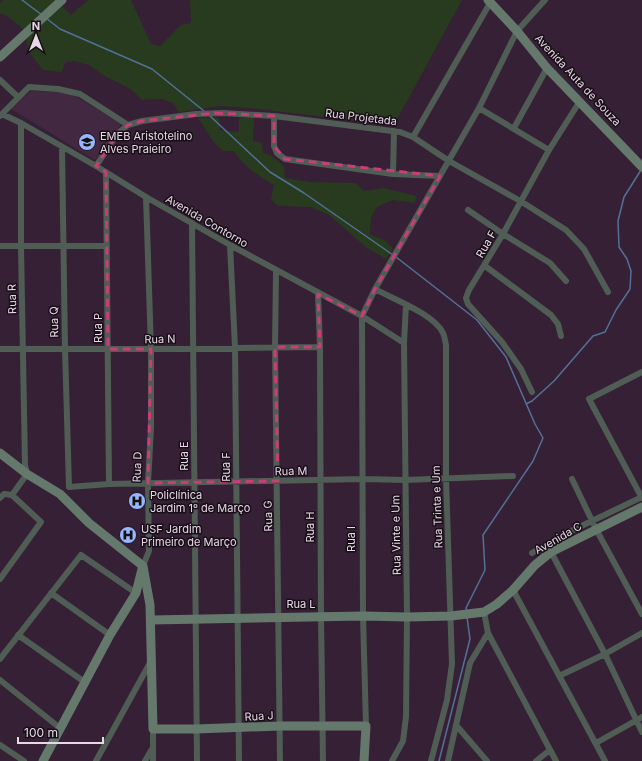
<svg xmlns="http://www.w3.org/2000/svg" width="642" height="761" viewBox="0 0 642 761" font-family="Inter,sans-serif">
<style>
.built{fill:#432841}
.green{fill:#283b1e}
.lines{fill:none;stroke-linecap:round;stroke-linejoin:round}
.stream{stroke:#537198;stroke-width:1.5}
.street{stroke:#4f5d54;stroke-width:6}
.secondary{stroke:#64796c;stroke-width:9}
.marked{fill:none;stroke:#c93e77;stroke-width:3;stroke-dasharray:8 5;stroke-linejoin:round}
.labels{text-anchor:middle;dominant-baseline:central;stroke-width:3;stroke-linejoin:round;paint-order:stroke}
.street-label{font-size:11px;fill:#e7d8e6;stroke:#180e17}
.poi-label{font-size:11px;fill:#e7d8e6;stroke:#180e17;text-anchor:start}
</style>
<rect width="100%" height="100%" fill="#362035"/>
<path class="built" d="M31,91L61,92L75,96L121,124L95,160L11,109Z"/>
<path class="green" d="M3,0H56L71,15L88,0H131L151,44L160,46L181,25L191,23L190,0H462L394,125L250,108L219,106L179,112L173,103L162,99L142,100L132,90L103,75L89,65L75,61L66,62L61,72L43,70L29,52L27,40L23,29L10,18L0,13V3Z
M198,118H219L220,130L239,132V118H254L253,141L262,143L263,153L270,155L284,166L285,178L310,182L356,183L364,191L384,188L416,196L415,203L392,200L377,207L371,218L370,234L386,241L393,249L386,259L366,247L329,215L311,207L278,206L271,199L274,185C258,176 244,167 234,151H223L213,141Z"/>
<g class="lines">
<path class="stream" d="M22,0L42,15
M46,18L60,29L152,69L204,111
M210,116L270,172L304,193L393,255
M396,257L477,320L506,357L535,424L543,438L533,461L483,535L485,570L466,608L467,611
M526,404L532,401L554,381L593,336L605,332L616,310L630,289L631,271L627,259L619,247L618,221L624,197L641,170
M439,761L470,639L467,617"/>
<path class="street" d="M0,80L18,97
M479,108L549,150
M2,114L21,123L96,166L146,197L230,245L362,316L404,343
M0,116L29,87L58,89L80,94L128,125
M274,116V146L277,153L285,159L393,174L440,176
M514,128L547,68
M413,137L490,3
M62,147L65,349L69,487
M96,166L118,133L128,125L142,121L196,114L223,113L274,116L400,132L413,137L449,161L522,202L566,230L584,249L608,292
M106,172L109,484
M393,174L394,131
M468,210L503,234L550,263L566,281
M192,223L197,761
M230,245L235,347L239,761
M0,246H107
M485,266L551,315L558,324L561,336
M276,271L275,347L280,761
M375,289C393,299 434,314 443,333C445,337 445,341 446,345V478L452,664L447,700L431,761
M318,294L320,347L321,616L323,761
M0,349H151L320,347
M642,372L589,399L642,498
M532,392L521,369L502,342L468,304L466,298L469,290L503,234L549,150L580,101
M572,479L596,529L642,614
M69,487L109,484L363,479L405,480L513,476
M12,495L27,474L25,465L21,247V123
M0,498L4,494L12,495L41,522L0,579
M551,552L605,654L642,732
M532,553L571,531L642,497
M143,566L149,551L148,483L151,428V349L146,197
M513,590L605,761
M51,593L110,635
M484,612L488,633L556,761
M18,635L86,683
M0,659L81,555L136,593
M559,676L605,654L642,633
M0,680L60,728
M456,725L487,761
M366,726L363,616L362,316L375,289L479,108L517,31L545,0
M596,743L642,717
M0,745L24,761
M96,761L151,661
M145,761L152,749
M153,761V729
M392,761L403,741L406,717L407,617L404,343L406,305
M448,761L470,663L488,633
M536,761L550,750"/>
<path class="secondary" d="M488,0L517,31L547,68L642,167
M0,57L62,0
M0,453L27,474L60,494L89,523L143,566
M143,566L150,605L153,729H196L280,726H366L364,761
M151,620L363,616L407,617L451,616L484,612L497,604L513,590L535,565L551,552L642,507
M43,761L110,635L136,593L142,569"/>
</g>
<path class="marked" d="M215,113L274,116V146L285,159L440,176L375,289L362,316L318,294L320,347H275L278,481L148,483L151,349H108L106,172L96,166L118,133L128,125L142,121Z"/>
<defs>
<g id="school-disc" transform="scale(0.9)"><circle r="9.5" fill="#97b6fd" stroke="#180e17"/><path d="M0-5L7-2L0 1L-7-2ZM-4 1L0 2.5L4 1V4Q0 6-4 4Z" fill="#111"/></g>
<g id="hospital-disc" transform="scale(0.9)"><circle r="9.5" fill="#97b6fd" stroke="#180e17"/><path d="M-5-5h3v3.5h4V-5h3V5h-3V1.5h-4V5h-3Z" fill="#111"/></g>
</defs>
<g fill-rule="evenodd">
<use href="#school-disc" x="87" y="142"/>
<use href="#hospital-disc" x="137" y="501"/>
<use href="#hospital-disc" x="128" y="535"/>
</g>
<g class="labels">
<g class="street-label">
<text transform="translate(578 80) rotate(47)">Avenida Auta de Souza</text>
<text transform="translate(361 117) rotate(7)">Rua Projetada</text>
<text transform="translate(207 221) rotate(30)">Avenida Contorno</text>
<text transform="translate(486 244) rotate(-60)">Rua F</text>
<text transform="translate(12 299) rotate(-91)">Rua R</text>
<text transform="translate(54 322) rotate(-91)">Rua Q</text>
<text transform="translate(98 328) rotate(-90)">Rua P</text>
<text transform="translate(160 339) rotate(-1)">Rua N</text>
<text transform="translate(184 456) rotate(-90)">Rua E</text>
<text transform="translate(137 467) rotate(-88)">Rua D</text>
<text transform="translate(226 467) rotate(-90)">Rua F</text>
<text transform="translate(291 471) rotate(-1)">Rua M</text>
<text transform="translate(437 507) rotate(-92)">Rua Trinta e Um</text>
<text transform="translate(268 516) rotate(-91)">Rua G</text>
<text transform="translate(310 527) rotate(-90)">Rua H</text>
<text transform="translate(396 535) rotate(-91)">Rua Vinte e Um</text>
<text transform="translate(558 538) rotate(-30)">Avenida C</text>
<text transform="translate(351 539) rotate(-90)">Rua I</text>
<text x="301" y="604">Rua L</text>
<text transform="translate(259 716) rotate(-3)">Rua J</text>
</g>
<g class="poi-label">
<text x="100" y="136">EMEB Aristotelino<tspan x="100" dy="13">Alves Praieiro</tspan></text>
<text x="150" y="495">Policlínica<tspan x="150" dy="13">Jardim 1º de Março</tspan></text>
<text x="141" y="529">USF Jardim<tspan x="141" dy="13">Primeiro de Março</tspan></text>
</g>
</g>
<g transform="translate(36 36)" stroke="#180e17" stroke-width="3" paint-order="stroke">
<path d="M0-3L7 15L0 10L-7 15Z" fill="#e7d8e6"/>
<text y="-6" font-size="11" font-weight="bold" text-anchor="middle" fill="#e7d8e6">N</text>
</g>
<path d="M18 737v6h85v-6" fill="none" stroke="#e7d8e6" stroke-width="2"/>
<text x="24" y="737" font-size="12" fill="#e7d8e6" stroke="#180e17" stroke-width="3" paint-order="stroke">100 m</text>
</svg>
